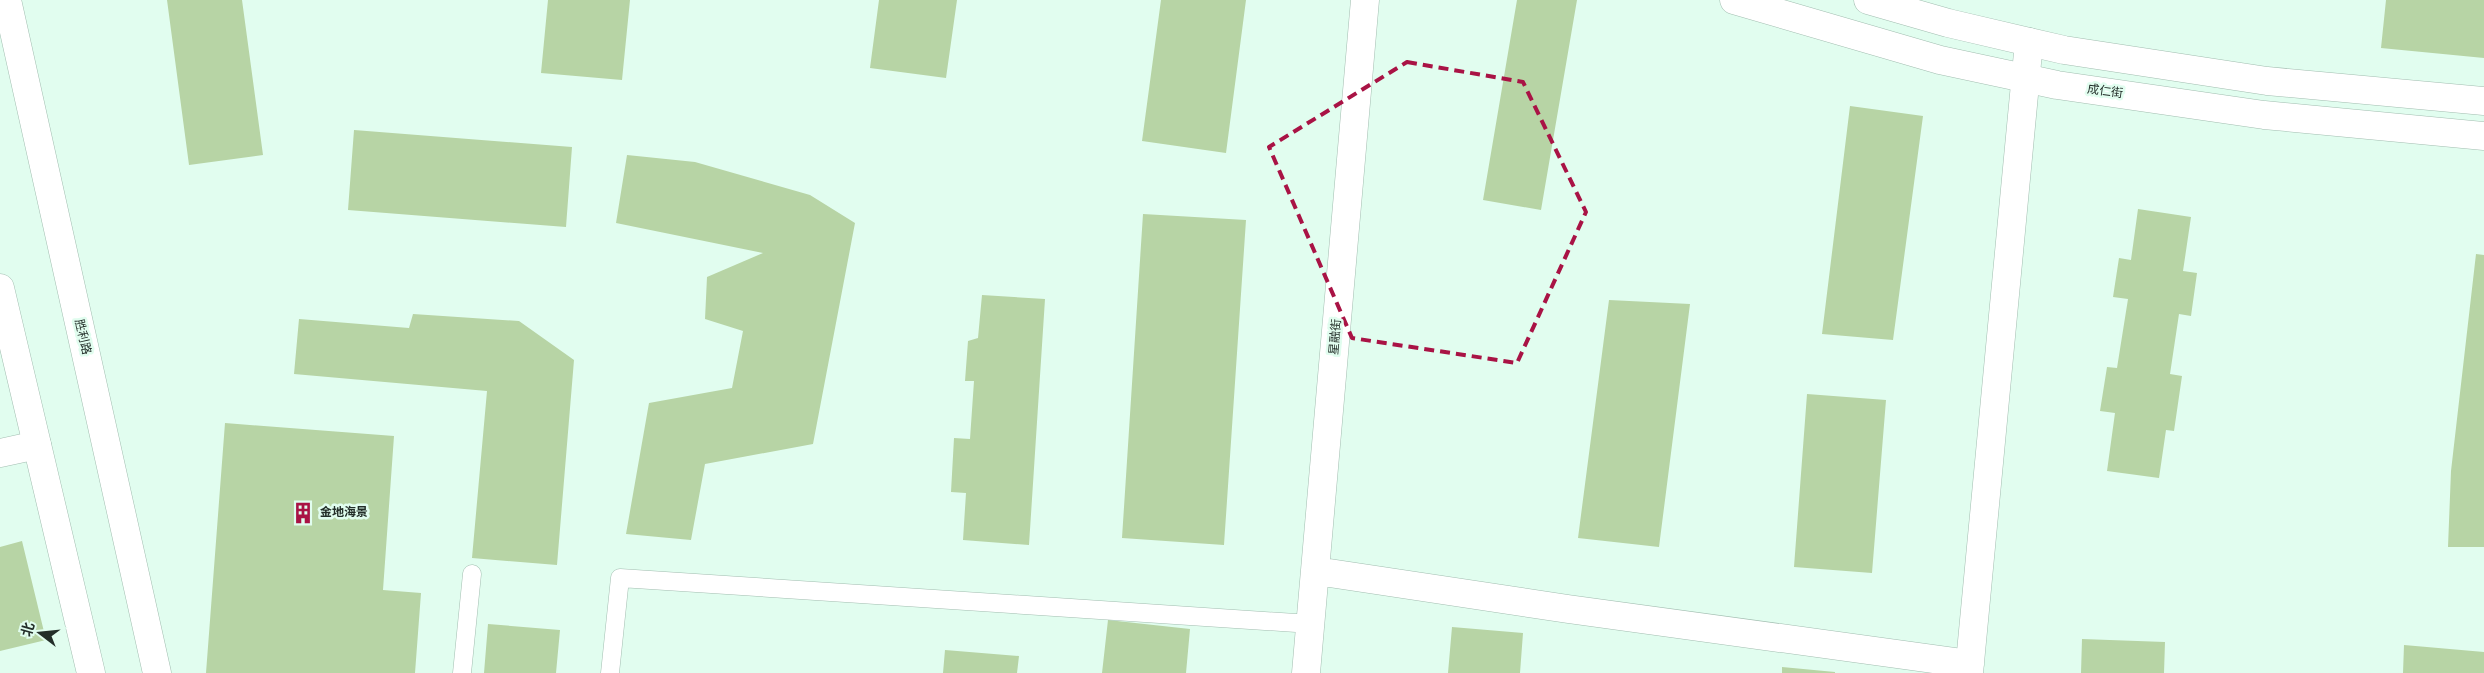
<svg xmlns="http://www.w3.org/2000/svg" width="2484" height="673" viewBox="0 0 2484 673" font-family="Overpass,'Noto Sans SC',sans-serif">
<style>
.building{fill:#b7d4a5}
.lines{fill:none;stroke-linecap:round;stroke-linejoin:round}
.lane-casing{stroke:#a2bdb0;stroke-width:19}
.street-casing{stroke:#a2bdb0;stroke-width:29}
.secondary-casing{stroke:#a2bdb0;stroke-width:29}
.primary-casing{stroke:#a2bdb0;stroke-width:29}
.lane{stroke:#fff;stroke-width:18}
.street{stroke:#fff;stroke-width:28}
.secondary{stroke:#fff;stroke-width:28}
.primary{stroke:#fff;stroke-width:28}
.marked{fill:none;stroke:#a91345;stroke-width:4;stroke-dasharray:10 6;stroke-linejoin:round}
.labels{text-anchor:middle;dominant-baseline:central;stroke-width:5;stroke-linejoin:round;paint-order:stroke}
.street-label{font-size:12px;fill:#232e29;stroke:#e1fdef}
.poi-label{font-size:12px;font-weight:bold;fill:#232e29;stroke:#e1fdef;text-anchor:start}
</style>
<rect width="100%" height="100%" fill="#e1fdef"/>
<path class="building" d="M167,0H242L263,155L189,165Z
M548,0H630L622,80L541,73Z
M879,0H957L946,78L870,68Z
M1161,0H1246L1226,153L1142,141Z
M1517,0H1577L1541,210L1483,200Z
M2386,0H2484V58L2381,48Z
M1850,106L1923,116L1893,340L1822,334Z
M354,130L572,147L566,227L348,210Z
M627,155L695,162L810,195L855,223L813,444L705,464L691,540L626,534L649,403L732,388L743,331L705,319L707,277L763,253L616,223Z
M2138,209L2191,217L2183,271L2197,273L2191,316L2179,314L2170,374L2182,376L2174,431L2166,430L2159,478L2107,471L2115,413L2100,411L2107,367L2117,368L2128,299L2113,297L2119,258L2131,260Z
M1143,214L1246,220L1224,545L1122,538Z
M2476,254L2484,255V547H2448L2451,471Z
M982,295L1045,299L1029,545L963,540L966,493L951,492L954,438L970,439L974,381H965L968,341L978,338Z
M1609,300L1690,304L1659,547L1578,538Z
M413,314L519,321L574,360L557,565L472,558L487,391L294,374L299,319L409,328Z
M1807,394L1886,400L1872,573L1794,567Z
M225,423L394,436L383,590L421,593L415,673H206Z
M22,541L46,640L0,651V547Z
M1108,620L1190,629L1186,673H1102Z
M488,624L560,630L556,673H484Z
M1452,627L1523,633L1520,673H1448Z
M2082,639L2165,642L2164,673H2081Z
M2404,645L2484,652V673H2403Z
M945,650L1019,656L1017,673H943Z
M1782,667L1835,672V673H1782Z"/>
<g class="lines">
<g class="lane-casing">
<path id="lane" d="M462,673L472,574
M610,673L620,578L1311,624"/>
</g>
<g class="street-casing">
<path id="street" d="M0,453L37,445
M1316,571L1568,609L1970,664
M1306,673L1365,0
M1969,673L2029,42"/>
</g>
<g class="secondary-casing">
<path id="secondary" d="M1734,0L1940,60L2057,85L2264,115L2484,136
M1868,0L1948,23L2064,50L2267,81L2484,101"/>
</g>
<g class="primary-casing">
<path id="primary" d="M7,0L157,673
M0,288L91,673"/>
</g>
<use href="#lane" class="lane"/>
<use href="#street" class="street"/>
<use href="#secondary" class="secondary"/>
<use href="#primary" class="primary"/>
</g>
<path class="marked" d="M1407,62L1523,82L1586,212L1517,363L1352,338L1269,147Z"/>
<defs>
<g id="building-bare" transform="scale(1.725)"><path d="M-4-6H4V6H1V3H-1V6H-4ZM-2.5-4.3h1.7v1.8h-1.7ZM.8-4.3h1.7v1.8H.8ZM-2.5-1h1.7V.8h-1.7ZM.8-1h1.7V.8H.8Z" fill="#a91345" stroke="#e1fdef" stroke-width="2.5" paint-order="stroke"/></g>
</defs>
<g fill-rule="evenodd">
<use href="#building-bare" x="303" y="513"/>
</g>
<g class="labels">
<g class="street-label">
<text transform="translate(2105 92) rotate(8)">成仁街</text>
<text transform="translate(82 337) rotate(77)">胜利路</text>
<text transform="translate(1336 337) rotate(-85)">星融街</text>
</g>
<g class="poi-label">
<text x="320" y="513">金地海景</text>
</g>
</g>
<g transform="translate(40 633) rotate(286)" stroke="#e1fdef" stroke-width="4" paint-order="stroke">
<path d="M0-4L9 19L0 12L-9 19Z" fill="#232e29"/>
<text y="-8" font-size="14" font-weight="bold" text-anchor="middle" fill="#232e29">北</text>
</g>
</svg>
